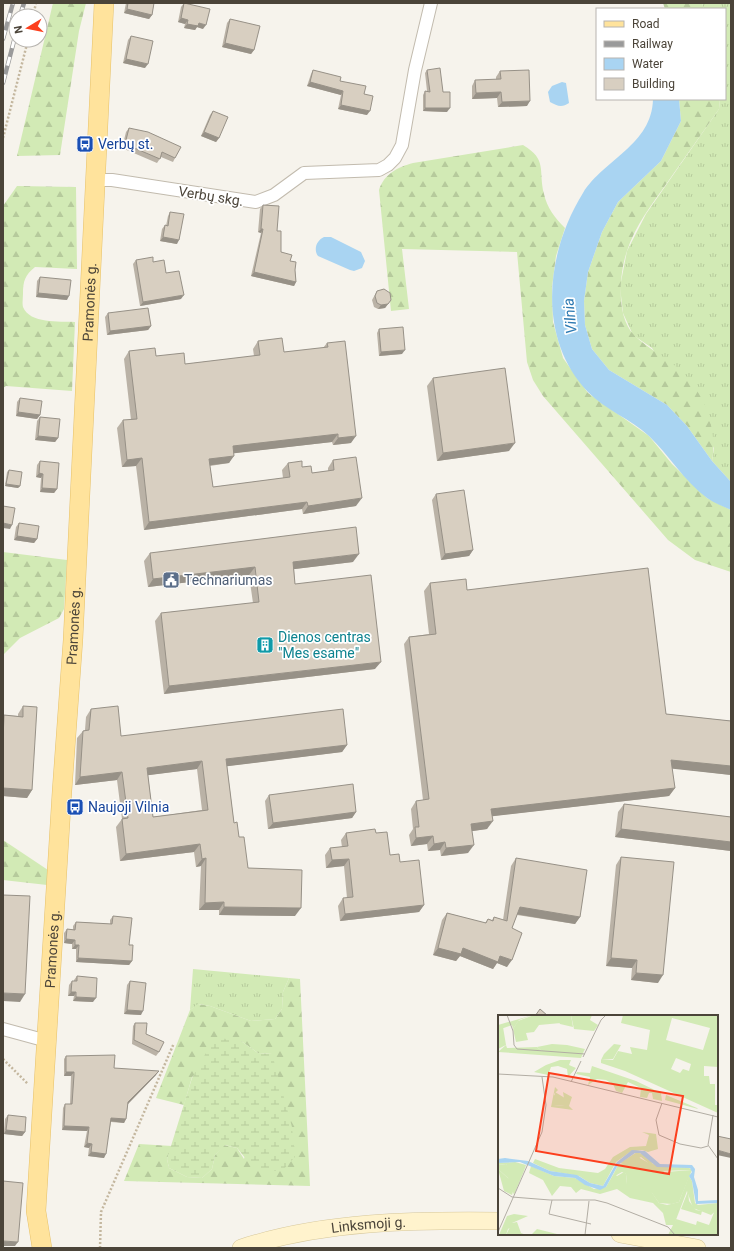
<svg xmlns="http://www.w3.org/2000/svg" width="734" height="1251" viewBox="0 0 734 1251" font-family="Roboto,sans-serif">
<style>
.grass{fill:url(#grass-tufts)}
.forest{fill:url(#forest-firs)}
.wetland{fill:url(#wetland-marsh)}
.water{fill:#a9d4f2}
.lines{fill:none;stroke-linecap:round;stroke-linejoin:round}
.street-casing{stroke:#c2bbae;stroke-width:14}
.secondary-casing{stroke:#d6c79b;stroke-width:18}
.primary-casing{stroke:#e6c16a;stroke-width:20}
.path{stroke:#c4b79f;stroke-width:2.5;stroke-dasharray:2 2;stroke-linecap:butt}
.street{stroke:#fff;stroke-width:12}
.secondary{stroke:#fff3cd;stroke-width:17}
.primary{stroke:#ffe39c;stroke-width:19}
.rail-casing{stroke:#9a9a9a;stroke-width:4.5}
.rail{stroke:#fff;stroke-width:3;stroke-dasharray:9;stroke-linecap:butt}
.wall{fill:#bab2a6;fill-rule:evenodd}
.shaded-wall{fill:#979187}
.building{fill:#d8cfc1;stroke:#979187;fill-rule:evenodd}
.labels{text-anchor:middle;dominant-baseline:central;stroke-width:3.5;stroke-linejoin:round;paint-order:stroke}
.transit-label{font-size:14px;fill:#164399;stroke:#fff;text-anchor:start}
.street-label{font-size:14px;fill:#4b4439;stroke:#fff}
.service-label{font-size:14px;fill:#4e5e75;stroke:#fff;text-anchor:start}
.culture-label{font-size:14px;fill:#0d838f;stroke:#fff;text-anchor:start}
.water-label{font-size:15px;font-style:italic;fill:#2e7ab2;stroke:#fff}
.inset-road{fill:none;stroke:#b2ada4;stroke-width:1}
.view{fill:#fc3f1d;fill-opacity:0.15;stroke:#fc3f1d;stroke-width:2}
.inset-edge{fill:none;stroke:#4b4439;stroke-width:2}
</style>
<defs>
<pattern id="grass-tufts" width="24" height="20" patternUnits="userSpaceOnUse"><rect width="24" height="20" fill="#d2eab5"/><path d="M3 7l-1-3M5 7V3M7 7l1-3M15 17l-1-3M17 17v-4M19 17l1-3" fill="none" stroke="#b6ca9c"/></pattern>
<pattern id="forest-firs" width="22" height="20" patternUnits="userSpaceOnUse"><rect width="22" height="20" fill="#d2eab5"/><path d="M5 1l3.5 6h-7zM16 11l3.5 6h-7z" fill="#b6ca9c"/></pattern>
<pattern id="wetland-marsh" width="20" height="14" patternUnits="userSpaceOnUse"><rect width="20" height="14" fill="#d2eab5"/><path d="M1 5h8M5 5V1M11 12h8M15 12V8" fill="none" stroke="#b6ca9c"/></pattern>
</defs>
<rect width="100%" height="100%" fill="#f6f3ec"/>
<path class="grass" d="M702,3H731V482L712,461L714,448L652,348L633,335L623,313L620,287L627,251L646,214L719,109L720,99H725V9H704Z
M193,969L289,978L283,992L282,1009L275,1019L251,1021L210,1006L199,1004L190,1010Z"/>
<path class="forest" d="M53,3H86L79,31L60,155L17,156Z
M663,3H702L704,9H665Z
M679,99H720L719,109C702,134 684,158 667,183C652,204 635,226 627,251C619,274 616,317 634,335C648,349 666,357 680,370C704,392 718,429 712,461L687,426L667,405L609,370L592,349L585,325L584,301L588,272L602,232L618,202L661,161L681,121Z
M523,145C548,160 538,170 544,194C547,208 555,218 565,228L556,256L552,287L553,322L563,358L588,393L649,436L672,464L707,498L731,510V572L695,560L668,540L543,396L533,380L527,362L517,252L402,249L409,309L391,311L379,190C384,174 398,167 413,163Z
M17,186L76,187L77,269L35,267C25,275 23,281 23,294C23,298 22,303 23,307C30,324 59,321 75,322L72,391L6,386L3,388V206Z
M3,552L67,560L64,609L59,618L20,638L3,655Z
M3,840L48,870L47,885L3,880Z
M289,978L300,979L310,1186L124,1181L139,1144L172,1146L167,1159L169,1168L187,1177L202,1178L212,1169L215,1155L224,1145L237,1148L244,1159L272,1054L258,1053L241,1041L192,1077L184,1105L156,1098L190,1010L198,1004L210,1006L251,1021L275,1019L282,1009L283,992Z"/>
<path class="wetland" d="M219,1038L241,1041L258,1053L272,1054L292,1127L295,1157L282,1171L255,1170L237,1148L225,1145L215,1155L212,1169L202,1178L187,1177L169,1168L167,1159L192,1078L207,1051Z"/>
<path class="water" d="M562,82L566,83L569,103C562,108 557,106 550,102L548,92L552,86Z
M653,99H679L681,121L661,161L618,202L602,232L588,272L584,301L585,325L592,349L609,370L667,405L687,426L712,461L731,482V510C723,506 714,503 707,498C684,481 669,455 649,436C631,419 605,410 588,392C536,338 546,252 583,193C604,159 652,145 653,99Z
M324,237H331L361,252L365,261L362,268L354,271L350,270L318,256C313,249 317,240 324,237Z"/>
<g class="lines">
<g class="street-casing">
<path id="street" d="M95,180H112L256,202L274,195L304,173L379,170L388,165L395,158L402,145L415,70L431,3
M3,1029L47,1041"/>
</g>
<g class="secondary-casing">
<g id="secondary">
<path d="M620,1234L697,1248"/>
<path id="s1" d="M241,1248C324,1221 413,1220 499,1221"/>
</g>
</g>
<g class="primary-casing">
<g id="primary">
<path id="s2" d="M42,1248L36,1211L62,791L73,640L104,3"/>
</g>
</g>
<path class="path" d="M33,16L36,3
M3,138L28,40
M3,1059L28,1084
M100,1248L101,1212L174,1043"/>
<use href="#street" class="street"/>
<use href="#secondary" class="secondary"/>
<use href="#primary" class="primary"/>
<g class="rail-casing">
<path id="rail" d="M20,16L24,3
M3,39L13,3
M3,83L16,33"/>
</g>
<use href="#rail" class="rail"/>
</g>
<path class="wall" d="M126,3H154L152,15L149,19L124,13Z
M184,3L203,29L197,27L195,30L184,28L185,24L178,22L181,7Z
M230,19L254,50L251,54L222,47L227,23Z
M131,36L145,68L123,63L128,40Z
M313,70L340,81L364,94L367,115L338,109L341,95L307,86L311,74Z
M427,70L443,92L447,112L423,111V95L425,91H427L425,73Z
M500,71L527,106L498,107L497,98L472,99V86L475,80H496V77Z
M213,111L219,138L216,142L201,136L210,115Z
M129,128L175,158L173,162L161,157L157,163L122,148L126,132Z
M263,205L277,231L281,252L290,261L295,270L296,282L294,286L251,276L261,233L258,232L260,209Z
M170,212L177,244L160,241L162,229L165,225L166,226L168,216Z
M136,260L153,262L166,273L181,299L140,306L133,264Z
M40,277L67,300L36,297L37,281Z
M377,291L391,300L385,308L378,309L374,307L372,300Z
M108,313L151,326L148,330L107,335L105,317Z
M379,329L402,354L379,356L377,333Z
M258,341L284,352L323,348L327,343L351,443L333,445L332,442L234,453L229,463L210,466L213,487L283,478L282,470L288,463L302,467L312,473L328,471V468L333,460L356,506L303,514L302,509L144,530L136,466L122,467L117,428L123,420H131L124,359L129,351L156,356L185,364L254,356L253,349Z
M433,378L509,451L437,461L427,386Z
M20,398L40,415L37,419L16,416L17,402Z
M40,417L58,438L55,442L35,440L37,421Z
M40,461L57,489L54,493L40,492L41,478L36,477L37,465Z
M9,470L20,486L18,488L5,486L7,472Z
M436,494L473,550L469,556L441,560L432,500Z
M19,523L37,539L34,543L14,540L16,527Z
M150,553L353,562L294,569L295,584L375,669L164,694L155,621L161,613L253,603L249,575L148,587L144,561Z
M430,583L467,590L666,714L731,721V775L672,768L675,788L669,796L492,816L487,829L472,831L468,853L441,856L440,850L428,851L427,844L411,846L409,835L413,829L411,809L416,801L423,800L404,644L409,637L429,634L424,591Z
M23,706L32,790L27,798L3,796V717L4,715L18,716V714Z
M91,709L121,736L347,745L342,752L227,766L234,823L239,837L248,868L295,916L219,915V910H199L201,866L196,867L194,852L120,861L116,827L122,819L117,780L75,785L77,738L83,731L85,730L86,717ZM197,769L202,810L153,817L148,775Z
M269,795L356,812L352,818L268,829L265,801Z
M624,804L731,817V851L615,837L618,812Z
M346,833H376L390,855L400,862L424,905L419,912L340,921L338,906L343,898H347L344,866L326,868L325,855L330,848L342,847L341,840Z
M621,857L658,983L631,980L632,968L606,966L616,865Z
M516,858L580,917L575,924L517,915L512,928L507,967L497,963L493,969L460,956L456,961L433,955L442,920L447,913L485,923L488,919L492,920L494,917L503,920L511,866Z
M113,916L129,945L132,961L129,965L76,962V949H72V944L64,943V933L67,929L73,930V926L76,922L110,924V920Z
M77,976L93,1002L73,1001L74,996H68L69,985L72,981H74V980Z
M130,981L141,1015L124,1014L127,985Z
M135,1023L146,1034L159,1052L156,1056L132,1044L133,1026Z
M66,1056L114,1068L156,1075L128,1104L126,1119L124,1123L111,1122L104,1158L88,1156L89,1148L84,1147L87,1131L62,1130L63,1108L65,1104H70L71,1076H64V1059Z
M8,1115L25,1132L22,1136L4,1134L5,1119Z"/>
<path class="shaded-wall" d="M127,9L152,15L149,19L124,13Z
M181,18L188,20L185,24L178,22Z
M199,23L206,25L203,29L197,27L195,30L184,28L187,24Z
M225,43L254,50L251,54L222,47Z
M126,59L148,64L145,68L123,63Z
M310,82L343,91L341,95L307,86Z
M501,92L497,98L472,99L476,93Z
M530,101L527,106L498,107L502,102Z
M341,105L370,111L367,115L338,109Z
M425,108H450L447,112L423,111Z
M204,132L219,138L216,142L201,136Z
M261,229H263L261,233L258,232Z
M163,237L179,240L177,244L160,241Z
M254,272L296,282L294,286L251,276Z
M38,293L69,296L67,300L36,297Z
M184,295L181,299L140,306L143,302Z
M388,304L385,308L378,309L381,305Z
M151,326L148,330L107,335L110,331Z
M405,350L402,354L379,356L381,352Z
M18,412L40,415L37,419L16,416Z
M338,434L332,442L228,454L233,446Z
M38,436L58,438L55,442L35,440Z
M356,436L351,443L333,445L338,438Z
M515,443L509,451L437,461L443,453Z
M234,456L229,463L204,466L209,459Z
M142,458L136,466L122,467L127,460Z
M39,473L43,474L41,478L36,477Z
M6,484L20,486L18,488L5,486Z
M42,488L57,489L54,493L40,492Z
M362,498L356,506L303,514L308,506Z
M307,502L302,509L144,530L149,522Z
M3,523L12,525L10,529L3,528Z
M17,536L37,539L34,543L14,540Z
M473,550L469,556L441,560L445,554Z
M359,554L353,562L287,570L293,562Z
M255,567L249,575L148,587L153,579Z
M381,662L375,669L164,694L169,686Z
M347,745L342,752L221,767L226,759Z
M671,760L731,766V775L666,768Z
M202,761L197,769L142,776L147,768Z
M122,772L117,780L75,785L80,777Z
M3,788L32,790L27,798L3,796Z
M675,788L669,796L486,817L491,809Z
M356,812L352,818L268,829L273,823Z
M493,821L487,829L466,832L471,824Z
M621,829L731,842V851L615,837Z
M433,836L427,844L411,846L416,838Z
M445,842L440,850L428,851L434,844Z
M200,844L194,852L120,861L126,854Z
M474,845L468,853L441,856L446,848Z
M206,858L201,866L196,867L202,859Z
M349,859L344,866L326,868L332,860Z
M224,902L219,910H199L205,903Z
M424,905L419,912L340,921L345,914Z
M224,907L301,908L295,916L219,915Z
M520,907L580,917L575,924L515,914Z
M66,939L75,940L72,944L64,943Z
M75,945H79L76,949H72Z
M438,948H463L500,956L512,960L507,967L497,963L493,969L460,956L456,961L433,955Z
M78,958L132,961L129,965L76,962Z
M611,958L637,960L632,968L606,966Z
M636,973L663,975L658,983L631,980Z
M71,992H76L74,996H68Z
M3,993L25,994L20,1002L3,1001Z
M76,997L96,998L93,1002L73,1001Z
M127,1010L143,1011L141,1015L124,1014Z
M159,1071L156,1075L126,1106L128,1102Z
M66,1072H74L71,1076H64Z
M111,1118L126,1119L124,1123L109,1121Z
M64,1126L89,1127L87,1131L62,1130Z
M6,1130L25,1132L22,1136L4,1134Z
M87,1143L92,1144L89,1148L84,1147Z
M717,1150L731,1154V1158L717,1155Z
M91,1152L106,1154L104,1158L88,1156Z
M3,1241L18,1242L15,1246H3Z"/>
<path class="building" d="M128,3H154L152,15L127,9Z
M184,3L210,9L206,25L199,23L198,26L187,24L188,20L181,18Z
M230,19L260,26L254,50L225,43Z
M131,36L153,41L148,64L126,59Z
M440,68L443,92H450V108H425V91L430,92L427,70Z
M313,70L341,77L340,81L366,86L364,94L373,96L370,111L341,105L343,91L310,82Z
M529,70L530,101L502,102L501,92L476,93L475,80L501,79L500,71Z
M213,111L228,117L219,138L204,132Z
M129,128L148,132L181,147L175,158L162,152L160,159L125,144Z
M263,205L279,206L277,231H281V252L292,255L290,261L296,262L295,270L296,282L254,272L263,229H261Z
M170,212L184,214L179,240L163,237L165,225L168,226Z
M153,257V262L164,260L166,273L179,271L184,295L143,302L136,260Z
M40,277L71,280L69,296L38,293Z
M384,289L390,293L391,300L388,304L381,305L377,303L375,296L377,291Z
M148,308L151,326L110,331L108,313Z
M403,327L405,350L381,352L379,329Z
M282,338L284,352L328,347L327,343L345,341L356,436L338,438V434L233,446L234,456L209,459L213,487L290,477L288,463L302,461V467L311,466L312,473L334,470L333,460L356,457L362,498L308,506L307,502L149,522L142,458L127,460L123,420L137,419L129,351L155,348L156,356L184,353L185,364L260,355L258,341Z
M505,368L515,443L443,453L433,378Z
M20,398L42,401L40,415L18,412Z
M40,417L60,419L58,438L38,436Z
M40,461L59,463L57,489L42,488L43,474L39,473Z
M9,470L22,472L20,486L6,484Z
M464,490L473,550L445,554L436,494Z
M3,506L15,508L12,525L3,523Z
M19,523L39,526L37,539L17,536Z
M356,527L359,554L293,562L295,584L371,575L381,662L169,686L161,613L259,602L255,567L153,579L150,553Z
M648,568L666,714L731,721V766L671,760L675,788L491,809L493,821L471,824L474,845L446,848L445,842L434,844L433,836L416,838L415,827H419L416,801L429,799L409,637L436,634L430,583L466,579L467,590Z
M23,706L37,707L32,790L3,788V739L4,715L23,717Z
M118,706L121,736L343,709L347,745L226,759L234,823L237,822L239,837H244L248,868L302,870L301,908L224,907V902L205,903L206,858L202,859L200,844L126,854L122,819L128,818L122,772L80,777L83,731L89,730L91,709ZM202,761L208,810L153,817L147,768Z
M353,784L356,812L273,823L269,795Z
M624,804L731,817V842L621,829Z
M375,829L376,833L387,832L390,855L399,854L400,862L419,860L424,905L345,914L343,898L353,897L349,859L332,860L330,848L348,846L346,833Z
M621,857L674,862L663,975L636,973L637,960L611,958Z
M516,858L587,870L580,917L520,907L512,928L522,933L512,960L500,956L498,962L463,948L461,954L438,948L447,913L486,923L488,919L493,921L494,917L507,921Z
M3,895L30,896L25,994L3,993Z
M113,916L132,918L129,945H133L132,961L78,958L79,945H75V940L66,939L67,929L75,930L76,922L112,924Z
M77,976L97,978L96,998L76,997V992H71L72,981H77Z
M130,981L146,983L143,1011L127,1010Z
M540,1009L548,1016H535Z
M135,1023H147L146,1034L164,1042L159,1052L134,1040Z
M115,1055L114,1068L159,1071L128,1102L126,1119L111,1118L106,1154L91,1152L92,1144L87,1143L89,1127L64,1126L65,1104H72L74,1075V1072H66V1056Z
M8,1115L26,1117L25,1132L6,1130Z
M717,1136L731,1139V1154L717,1150Z
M3,1181L23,1183L18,1242L3,1241Z"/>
<defs>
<g id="bus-square" transform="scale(0.9)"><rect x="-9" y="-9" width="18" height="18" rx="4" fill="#1a4fb4" stroke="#fff"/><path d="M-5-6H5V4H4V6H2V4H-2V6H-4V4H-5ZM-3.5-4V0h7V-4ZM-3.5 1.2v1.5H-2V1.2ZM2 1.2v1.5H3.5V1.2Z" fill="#fff"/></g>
<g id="civic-square" transform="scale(0.9)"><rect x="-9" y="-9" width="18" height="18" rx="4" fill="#5c6f8a" stroke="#fff"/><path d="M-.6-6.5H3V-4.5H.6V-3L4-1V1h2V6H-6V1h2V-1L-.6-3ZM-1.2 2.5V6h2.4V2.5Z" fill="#fff"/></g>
<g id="building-square" transform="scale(0.9)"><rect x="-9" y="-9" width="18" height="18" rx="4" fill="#0f9aa8" stroke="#fff"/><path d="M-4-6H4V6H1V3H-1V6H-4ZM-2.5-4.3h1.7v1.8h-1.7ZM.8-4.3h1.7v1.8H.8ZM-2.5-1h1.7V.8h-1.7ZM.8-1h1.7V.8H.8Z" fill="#fff"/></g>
</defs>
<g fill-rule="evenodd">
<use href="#bus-square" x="85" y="144"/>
<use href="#civic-square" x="171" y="580"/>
<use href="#building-square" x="265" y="645"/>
<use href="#bus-square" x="75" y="807"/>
</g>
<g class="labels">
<g class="transit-label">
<text x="98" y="144">Verbų st.</text>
<text x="88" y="807">Naujoji Vilnia</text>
</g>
<g class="street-label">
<text transform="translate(211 196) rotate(9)">Verbų skg.</text>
<text stroke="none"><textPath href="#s2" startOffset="948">Pramonės g.</textPath></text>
<text stroke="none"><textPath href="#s2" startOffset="624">Pramonės g.</textPath></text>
<text stroke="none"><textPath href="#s2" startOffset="300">Pramonės g.</textPath></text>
<text stroke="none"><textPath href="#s1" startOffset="130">Linksmoji g.</textPath></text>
</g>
<g class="service-label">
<text x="184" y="580">Technariumas</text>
</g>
<g class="culture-label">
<text x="278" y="637">Dienos centras<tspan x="278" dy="16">"Mes esame"</tspan></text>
</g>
<g class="water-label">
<text transform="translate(570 316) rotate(-96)">Vilnia</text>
</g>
</g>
<g transform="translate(498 1015)">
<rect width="220" height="220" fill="#f6f3ec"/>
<path d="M35,0L21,5L15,14L14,10L0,15V10ZM58,0H73L75,12L62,9ZM125,0H220V52L206,51V61H211L212,69H217V90H220V98L127,56L103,48V45H115L120,36L134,39L132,32L149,35L152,15L123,8ZM174,3L212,13L205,35L168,25ZM178,43L193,49L191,56L185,54L182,58L173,54ZM8,30L9,33L39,32L44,36H86L83,43L0,37ZM140,142L167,157L194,155L181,187L174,189L161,188L154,178L129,169L128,159L124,157L117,161L116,158L120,150ZM8,149L13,156H26L16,180L10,163L0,154V150ZM190,176L191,186L198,195L204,196L203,200L183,194ZM220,194V220H170L178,204L198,210L199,206L211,210L217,195ZM19,207L23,218L28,220H8L14,208ZM39,214L63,220H33Z" fill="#d2eab5" fill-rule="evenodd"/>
<path d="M36,0H58L63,8L41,10L36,17L28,18L30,25L18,27L15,14L20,6ZM73,0H94L92,5L100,10L96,16L76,14ZM5,12L8,30L0,34V15ZM54,29L69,30L87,34L86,36L69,37L44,36L39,32ZM116,29L123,30L115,44L103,45L106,39ZM62,45H73L71,50L78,53L70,62L69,54L60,51L53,52L50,60L36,57L48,50ZM94,51L138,66L163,78L164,86L155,84L154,78H151L149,83L142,82L143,73L130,67L124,78L118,76L115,69L108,65L99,64L90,70L92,62L78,59L79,57L92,58ZM57,72L60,75L56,79L59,84L56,91L67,90L65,77L74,82L71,91L75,95L53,92ZM168,80L199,93L200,94L167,85ZM144,117L158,119L160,134L150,137L144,135L132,137L118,147L105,171L92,168L81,161L52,156L35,148L37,144L61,153L100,158L107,154L115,142L132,132L148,131L151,120ZM139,137L149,141L155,149L167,152H190L194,155L160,156L143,142L130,149L122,148ZM17,147L28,150L26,156H11L8,149L0,150V148ZM33,151L56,161L77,163L96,174L108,172L116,158L119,161L126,157L128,159L129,169H137L153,176L161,188L169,190L181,187L191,161L194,166L197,188L200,190L220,188V194L213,200L195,193L189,176L176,210H168L165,198L155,188L132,183L119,174L102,179L83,174L78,178L73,172L62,171L54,181L45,165L31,158ZM0,154L11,164L16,173L14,180L6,176ZM16,199L30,201L14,208L17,210L10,214L8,220H1L9,201Z" fill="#d2eab5"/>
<path d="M57,77L70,85L67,90L56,91Z" fill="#d2eab5"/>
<path d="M134,135L147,136L162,149L194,150L197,154L196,162L200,175V186L220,185V188L198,189L194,166L191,161L194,157L192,153L159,152L142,138H137L120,150L108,172L102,175L87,170L77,163L56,161L22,147L0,148V144L7,143L30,146L52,156L79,160L92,168L105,171L119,147Z" fill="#a9d4f2"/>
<path class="inset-road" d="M9,0L15,16L16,30L19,34L87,39M85,42L103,5L108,0M0,59L55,62L220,102M73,67L83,46M164,88L158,105L161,120L182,129L203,133L210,131M215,100L210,130L220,144M0,173L14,182L52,185H97L109,188L170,212L177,220M54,185L51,199L93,209M0,217L44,117L48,90L44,62M87,220L91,186"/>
<path class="view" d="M51,58L185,81L171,159L38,136Z"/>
<rect width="220" height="220" class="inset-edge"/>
</g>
<rect width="734" height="1251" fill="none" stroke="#4b4439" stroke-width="8"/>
<rect x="596" y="8" width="130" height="92" fill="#ffffff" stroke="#b7b4b0"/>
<rect x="604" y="21" width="20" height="6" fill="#ffe39c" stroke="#b7b4b0"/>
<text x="632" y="28" font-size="12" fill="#4b4439">Road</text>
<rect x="604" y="41" width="20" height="6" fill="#9a9a9a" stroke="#b7b4b0"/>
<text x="632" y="48" font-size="12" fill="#4b4439">Railway</text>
<rect x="604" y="58" width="20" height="12" fill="#a9d4f2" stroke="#b7b4b0"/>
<text x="632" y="68" font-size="12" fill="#4b4439">Water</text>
<rect x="604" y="78" width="20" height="12" fill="#d8cfc1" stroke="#b7b4b0"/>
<text x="632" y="88" font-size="12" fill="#4b4439">Building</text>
<g transform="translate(28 28) rotate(260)"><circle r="19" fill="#ffffff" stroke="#b7b4b0"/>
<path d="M0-3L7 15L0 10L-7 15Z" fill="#fc3f1d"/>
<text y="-6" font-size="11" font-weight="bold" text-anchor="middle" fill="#4b4439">N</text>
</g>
</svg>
